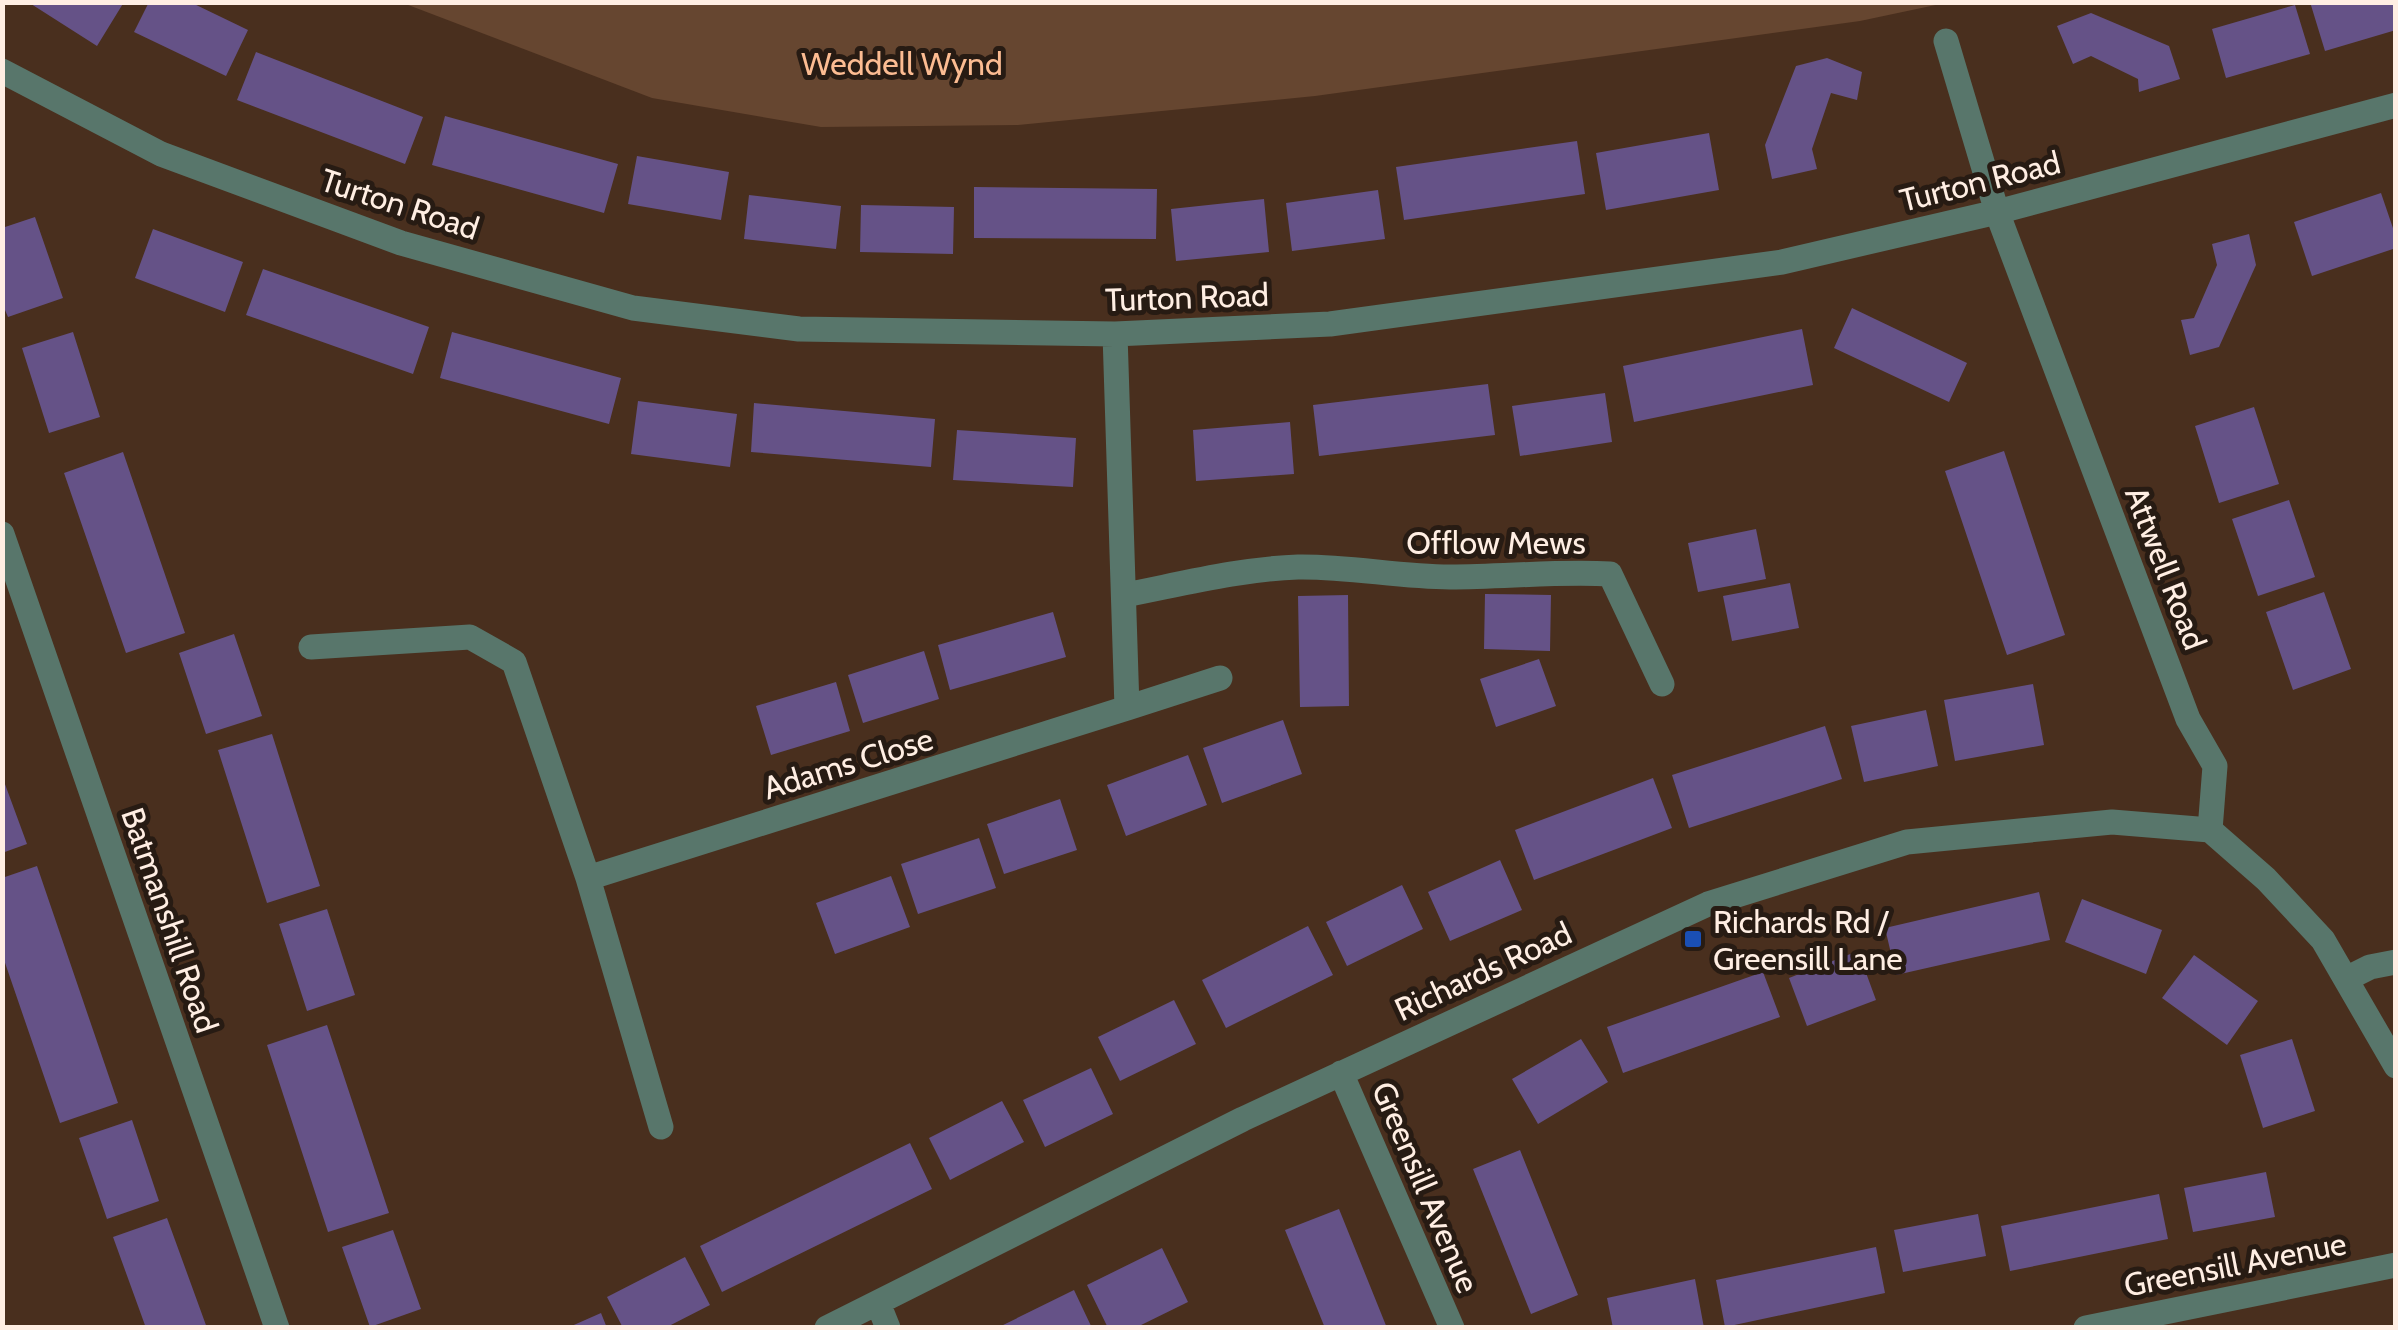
<svg xmlns="http://www.w3.org/2000/svg" width="2398" height="1330" viewBox="0 0 2398 1330" font-family="Cabin,sans-serif">
<style>
.green{fill:#664630}
.building{fill:#655287}
.lines{fill:none;stroke-linecap:round;stroke-linejoin:round}
.minor{stroke:#58766b;stroke-width:25}
.transit-dot{fill:#1a4fb4;stroke:#271b13;stroke-width:4}
.labels{text-anchor:middle;dominant-baseline:central;stroke-width:10;stroke-linejoin:round;paint-order:stroke}
.park-label{font-size:32px;fill:#fcbc92;stroke:#271b13}
.street-label{font-size:32px;fill:#ffeee3;stroke:#271b13}
.poi-label{font-size:32px;fill:#ffeee3;stroke:#271b13;text-anchor:start}
</style>
<rect width="100%" height="100%" fill="#492f1e"/>
<path class="green" d="M403,3V2L1945,3L1860,21L1315,96L1018,125L821,127L652,98Z"/>
<path class="building" d="M28,2H124L97,46Z
M149,2H190L248,30L226,76L134,32Z
M2310,2H2396V30L2325,51Z
M2295,5L2310,54L2226,78L2212,29Z
M2091,13L2169,46L2180,79L2139,92L2138,79L2091,56L2073,64L2057,26Z
M256,52L423,117L405,164L237,100Z
M1827,58L1862,72L1857,100L1831,93L1812,149L1817,169L1772,179L1765,145L1796,66Z
M445,116L618,164L604,213L432,165Z
M1709,133L1719,190L1606,210L1596,153Z
M1577,141L1585,194L1404,220L1396,167Z
M637,156L729,172L721,220L628,204Z
M974,187L1157,189L1156,239L974,238Z
M1378,190L1385,239L1292,251L1286,203Z
M2381,193L2396,237V248L2312,276L2294,222Z
M749,195L841,206L836,249L744,239Z
M1264,199L1269,252L1176,261L1171,209Z
M861,205L954,207L953,254L860,252Z
M35,217L63,298L8,317L2,303V228Z
M153,229L243,262L225,312L135,278Z
M2249,234L2256,265L2219,347L2190,355L2181,320L2194,318L2217,265L2212,244Z
M263,269L429,327L413,374L246,315Z
M1852,308L1967,363L1949,402L1834,348Z
M1802,329L1813,385L1634,422L1623,366Z
M73,332L100,417L49,433L22,348Z
M452,332L621,378L609,424L440,378Z
M1488,384L1495,435L1319,456L1313,405Z
M1605,393L1612,442L1520,456L1512,406Z
M638,401L737,414L730,467L631,454Z
M754,403L935,419L931,467L751,452Z
M2254,407L2279,484L2219,503L2195,426Z
M1290,422L1294,474L1196,481L1193,430Z
M957,430L1076,438L1073,487L953,480Z
M2004,451L2065,635L2007,655L1945,471Z
M123,452L185,633L126,653L64,473Z
M2289,500L2315,577L2258,596L2232,519Z
M1756,529L1766,579L1698,592L1688,543Z
M1790,583L1799,628L1732,641L1723,596Z
M2324,592L2351,669L2293,690L2266,612Z
M1485,594L1551,595L1550,651L1484,649Z
M1348,595L1349,706L1300,707L1298,596Z
M1053,612L1066,657L950,690L938,645Z
M234,634L262,716L206,734L179,653Z
M924,651L939,699L863,723L848,675Z
M1539,659L1556,706L1496,727L1480,679Z
M836,682L850,731L771,755L756,706Z
M2033,684L2044,745L1955,761L1944,700Z
M1926,710L1938,766L1864,782L1851,726Z
M1283,720L1302,774L1222,803L1203,748Z
M1825,726L1842,779L1689,828L1672,775Z
M272,734L320,886L267,903L218,750Z
M1188,755L1207,805L1126,836L1107,785Z
M2,776L27,844L2,853Z
M1653,778L1672,828L1534,880L1515,830Z
M1060,799L1077,850L1004,874L987,824Z
M979,838L996,888L918,914L901,864Z
M1500,860L1522,910L1450,941L1428,892Z
M37,866L118,1103L60,1123L2,954V878Z
M891,876L910,927L835,954L816,903Z
M1402,885L1423,929L1347,966L1326,922Z
M2039,892L2050,940L1896,975L1885,928Z
M2082,899L2162,930L2146,974L2065,942Z
M327,909L355,995L307,1011L279,924Z
M1308,926L1333,975L1226,1028L1202,980Z
M1858,951L1876,1000L1807,1026L1789,978Z
M2194,955L2258,1001L2227,1045L2162,998Z
M1763,972L1780,1017L1623,1073L1607,1027Z
M1174,1000L1196,1044L1120,1081L1098,1037Z
M327,1025L389,1213L328,1232L267,1045Z
M1581,1039L1608,1082L1538,1124L1512,1079Z
M2292,1039L2315,1111L2263,1128L2240,1055Z
M1091,1068L1113,1114L1045,1147L1023,1100Z
M1002,1101L1024,1142L950,1180L929,1138Z
M132,1120L159,1201L107,1219L79,1138Z
M910,1143L932,1189L722,1292L700,1246Z
M1520,1150L1578,1295L1531,1314L1473,1169Z
M2266,1172L2275,1217L2193,1232L2184,1188Z
M2159,1194L2168,1239L2010,1271L2001,1226Z
M1339,1209L1387,1328H1325L1285,1230Z
M1978,1214L1986,1256L1903,1272L1894,1230Z
M167,1218L207,1328H146L113,1237Z
M393,1230L421,1309L370,1327L342,1247Z
M1876,1247L1885,1293L1725,1327L1716,1280Z
M1162,1248L1188,1302L1135,1328H1108L1087,1285Z
M685,1257L710,1305L665,1328H623L607,1297Z
M1695,1279L1704,1328H1613L1607,1298Z
M1074,1290L1092,1328H997Z
M601,1313L607,1328H567Z"/>
<g class="lines">
<path class="minor" d="M1946,41L1997,212L2188,719L2215,766L2210,830
M2,71L161,154L401,243L633,308L799,329L1115,334L1330,324L1782,262L1997,212L2396,105
M2,534L277,1328
M1125,595C1182,584 1240,569 1298,567C1348,566 1399,577 1450,577C1504,577 1557,571 1610,574L1662,684
M311,647L470,637L514,662L588,878L661,1127
M1127,708L1220,678
M2210,830L2266,879L2323,940L2396,1066
M588,878L1127,708L1115,334
M2346,979L2370,967L2396,962
M1341,1073L1452,1328
M878,1303L888,1328
M827,1328L1243,1119L1708,904L1907,842L2112,822L2210,830
M2086,1328L2396,1265"/>
</g>
<rect class="transit-dot" x="1683" y="929" width="20" height="20" rx="5"/>
<g class="labels">
<g class="park-label">
<text x="902" y="63">Weddell Wynd</text>
</g>
<g class="street-label">
<text transform="translate(1980 181) rotate(-14)">Turton Road</text>
<text transform="translate(400 204) rotate(18)">Turton Road</text>
<text transform="translate(1187 297) rotate(-2)">Turton Road</text>
<text x="1496" y="542">Offlow Mews</text>
<text transform="translate(2166 568) rotate(69)">Attwell Road</text>
<text transform="translate(848 763) rotate(-17)">Adams Close</text>
<text transform="translate(170 920) rotate(71)">Batmanshill Road</text>
<text transform="translate(1483 971) rotate(-25)">Richards Road</text>
<text transform="translate(1426 1187) rotate(67)">Greensill Avenue</text>
<text transform="translate(2235 1264) rotate(-11)">Greensill Avenue</text>
</g>
<g class="poi-label">
<text x="1713" y="921">Richards Rd /<tspan x="1713" dy="37">Greensill Lane</tspan></text>
</g>
</g>
<rect width="2398" height="1330" fill="none" stroke="#ffeee3" stroke-width="10"/>
</svg>
